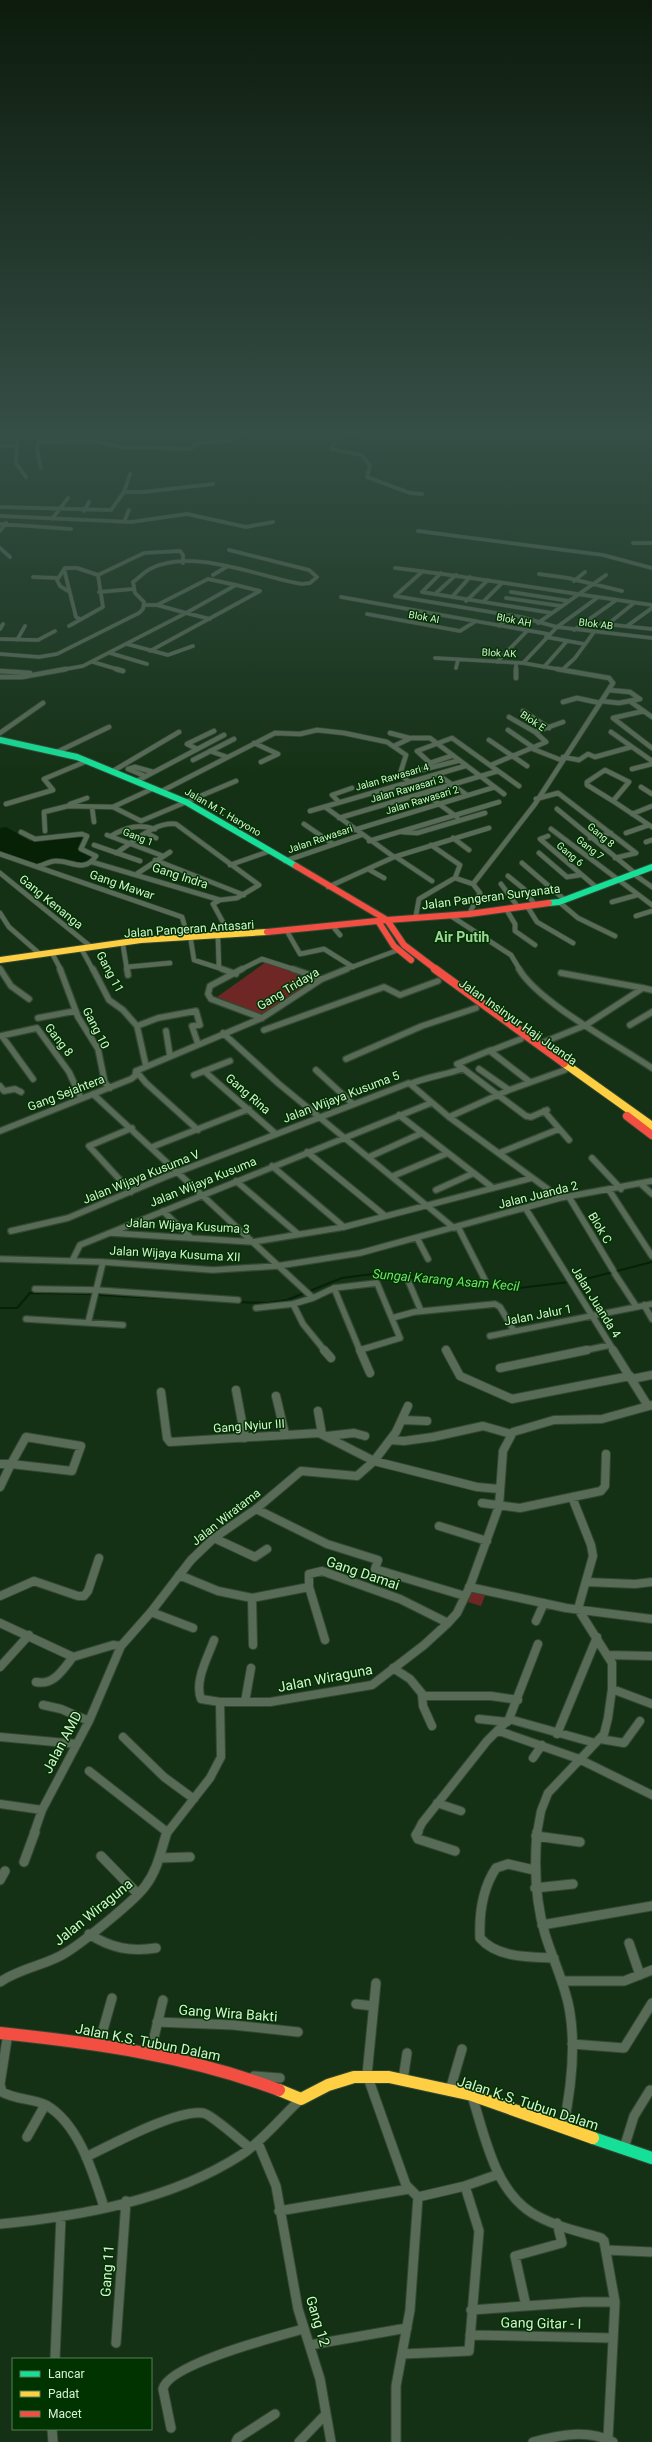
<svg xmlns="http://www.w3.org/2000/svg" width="652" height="2442" viewBox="0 0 652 2442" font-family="Roboto,sans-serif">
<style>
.green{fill:#6f2725}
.water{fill:#062105}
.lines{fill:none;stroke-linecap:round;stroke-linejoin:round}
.stream{stroke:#062105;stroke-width:2}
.street-far4-casing{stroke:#344833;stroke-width:4.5}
.street-far3-casing{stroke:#344833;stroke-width:6}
.street-far2-casing{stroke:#344833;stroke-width:8}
.street-far1-casing{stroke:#344833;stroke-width:10}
.street-casing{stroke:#344833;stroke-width:11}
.fast-far1-casing{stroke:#344833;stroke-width:8}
.fast-casing{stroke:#344833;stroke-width:14}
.slow-far2-casing{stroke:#344833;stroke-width:8}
.slow-far1-casing{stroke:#344833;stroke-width:10}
.slow-casing{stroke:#344833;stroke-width:14}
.jam-far2-casing{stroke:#344833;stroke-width:8}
.jam-far1-casing{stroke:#344833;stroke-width:10}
.jam-casing{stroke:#344833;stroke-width:14}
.street-far4{stroke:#586b57;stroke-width:3.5}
.street-far3{stroke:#586b57;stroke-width:4.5}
.street-far2{stroke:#586b57;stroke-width:5.5}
.street-far1{stroke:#586b57;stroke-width:8}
.street{stroke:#586b57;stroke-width:9}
.fast-far1{stroke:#16e098;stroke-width:6}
.fast{stroke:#16e098;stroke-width:12}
.slow-far2{stroke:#ffcf43;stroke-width:6}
.slow-far1{stroke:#ffcf43;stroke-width:8}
.slow{stroke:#ffcf43;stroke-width:12}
.jam-far2{stroke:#f24e42;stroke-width:6}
.jam-far1{stroke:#f24e42;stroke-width:8}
.jam{stroke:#f24e42;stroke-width:12}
.labels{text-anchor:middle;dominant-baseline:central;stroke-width:3;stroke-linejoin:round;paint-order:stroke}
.far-street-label{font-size:10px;fill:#d6f1d3;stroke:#030}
.street-label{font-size:12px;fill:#d6f1d3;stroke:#030}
.water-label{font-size:13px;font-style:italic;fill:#73e16d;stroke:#030}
.quarter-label{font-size:14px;font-weight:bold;fill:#9fd49a;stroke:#030}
.near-street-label{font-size:14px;fill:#d6f1d3;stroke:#030}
</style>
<rect width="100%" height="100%" fill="#153115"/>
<path class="green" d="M266,962L314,980L263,1015L217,997Z
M473,1590L486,1593L481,1606L468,1602Z"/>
<path class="water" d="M6,827L30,841L81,835L83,837L77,849L94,857L82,865L59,860L38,864L0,851V828Z"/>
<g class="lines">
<path class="stream" d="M98,1295L200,1300
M236,1302L267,1303L287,1300L342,1278L380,1273L459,1285L519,1288L578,1281L652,1262
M0,1308H17L30,1293L92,1294"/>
<g class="street-far4-casing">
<path id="street-far4" d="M18,432L16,463L26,477
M40,432L37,450L41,468
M330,432L352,434L354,432
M238,434L248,432
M341,434L331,449L362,455L370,466L367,477L410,493L422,494
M272,436L273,432
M214,441L223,432
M38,442L93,441L120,447L191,449L197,443L236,440
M55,442L60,432
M0,446H16
M124,492L130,474
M0,507L111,510L124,492H144L213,484
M84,511L89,502
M0,516L131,522L187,514L246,527L273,522
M52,519L68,498
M124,522L129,510
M0,524L71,529
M0,531L6,523
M418,531L603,555L652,568
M633,543H652
M0,548L10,557
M395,568C481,578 566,593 652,605
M64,569L76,617L80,619
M441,573L422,592L552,613
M539,574L568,578L622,591
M98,575L144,553L180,551L183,555V563
M213,575L228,566
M33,577L57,578
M574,581L585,572
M68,591L60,586L57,580L65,568H77L98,575L103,607L69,626
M99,592L133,589
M511,592L569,601
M435,594L456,575
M395,596L521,617L557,627L652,638
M395,596L423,571
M341,597L548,634
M452,597L470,577
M506,598L561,606
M466,601L488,580
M483,602L502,583
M144,605H157L186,613L236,585L260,591L150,651
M157,605L208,579L236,585
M367,614L460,631L476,621
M586,622L652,629
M538,623L606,575
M608,624L634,603
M499,626L506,620
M627,626L652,608
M0,629L3,624
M574,630L615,601
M546,637L584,644
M0,639L38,640L55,631
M17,640L25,626
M127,644L168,655L193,646
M110,653L147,664
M0,654L39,657L57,654L139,613L143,609L144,602L135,593L133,582C139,578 144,572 150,569C192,547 259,577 302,584L310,583L317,577L309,570L229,550
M435,658L523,663L563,670
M93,662L120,670
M497,662L527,631
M516,663V670
M523,663L557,627L597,598
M544,667L567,641
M456,668L458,660
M61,670L83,666L186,613L210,619
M562,670L575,658L594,632"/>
</g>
<g class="street-far3-casing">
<path id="street-far3" d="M116,669L123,671
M516,669V678
M0,671L30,673
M0,677H22L66,669
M601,701L619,703L640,699L630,692L609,690
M563,702L577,698L600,703
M631,702L652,717
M523,711L549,728
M644,711L613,718L652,748
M508,730L534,748
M535,732L563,722
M611,732L652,761
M0,733L43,703
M390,733L409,738
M489,740L527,766
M254,743L278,754L261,762
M394,746L411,738H430L504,794
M197,749L187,744L214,731
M533,749L561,760
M210,751L227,757
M57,752L109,727
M563,757L579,760L588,754L595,757L631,747
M193,760L234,739
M430,763L417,751L452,738L519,786
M427,764L451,756
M491,765L546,742L535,732L509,717
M632,769L652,764
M605,770L629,782L613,801L587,785V782Z
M113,771L179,732
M437,774L467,795
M401,775L457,761
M145,776L128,769L135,767L153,772
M137,781L224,735
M641,787L652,794
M162,791L275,733L300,734L317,730L344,733L387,742L406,755L400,774L409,782
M424,793L457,817
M536,799L558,793L636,853
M613,801L652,827
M339,802L332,795L352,788
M6,804L53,790L44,779L87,761
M70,804L87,798
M92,807L94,822
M113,807L141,821L236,781
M325,807L394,857
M557,809L636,874
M310,811L465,766
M632,814L652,806
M339,818L498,771
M304,824L333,844
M551,829L652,905
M354,830L495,787
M45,831L44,812L68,806L113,807L154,788
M21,832L35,839L82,834L87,836L81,849L96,856C84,874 71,860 55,861C50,861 44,865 39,866
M402,832L417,833L485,813
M147,833L156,838
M626,833L649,825
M107,835L163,856
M111,836C126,827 138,824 155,829
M548,836L540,839L596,887
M453,838L469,850
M590,838L611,833
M369,841L499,802
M646,842L652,840
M94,845L140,861
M431,845L460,865L455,878L473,884
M116,853C134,842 153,822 176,824L259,885L237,898L220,900
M539,853L567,877L580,875
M0,854L182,917L188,937
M396,857L432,881
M615,858L636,853
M155,860L244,895
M285,861L361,835
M92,862L220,900L213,904L230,935
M522,863L565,900
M230,865L270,851
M368,869L384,878
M0,873L90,946
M138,873L170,852
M635,875L652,887
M508,876L524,889L535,905
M501,884L518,907
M328,887L394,857L489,828
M559,902L578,918L615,936
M612,902L637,895
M527,906L537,922L573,943
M506,909L515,924V931L535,945
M0,913L9,927L41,955
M469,914L480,893L473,884L535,804L613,683L609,678L557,669
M451,916L511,955L520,970
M636,916L652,911
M420,918L416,915L419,899L453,879
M335,929L340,935
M288,933L300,954L324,949L353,967
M218,939L219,968
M191,941L194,960L225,970
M123,945L127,970
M82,950L93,970
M53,955L61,970
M127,967L170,963
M0,969L1,970
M240,970L262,959L296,970
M344,970L398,950"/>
</g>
<g class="street-far2-casing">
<path id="street-far2" d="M0,969L11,986L29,999
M60,969L78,1017L98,1049L105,1083L110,1088
M93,969L109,1000L123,1010L137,1026L146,1066
M127,969L128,975
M222,969L236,974
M242,969L210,986L208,994L211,999L262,1018
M293,969L322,979
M519,969C538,1002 618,1045 652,1068
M561,973L643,988
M38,1018L75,1011
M630,1025L652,1012
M137,1026L158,1018L196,1011L200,1025L192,1026L198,1044
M264,1030L384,987L400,995L438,981
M166,1031L170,1056
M223,1033L279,1084L454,1228
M0,1036L37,1028L69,1072L81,1098
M2,1036L33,1079
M521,1039L490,1051L530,1082
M539,1044L586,1025L643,988L652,990
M491,1050L457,1064L526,1116L531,1117L547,1110
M346,1059L422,1026L476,1008
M479,1069L509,1090
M316,1070L353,1104
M136,1071L262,1018L322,979L347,969
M136,1071L146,1083L198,1130
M204,1071L276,1134
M194,1075L230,1061
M410,1084C427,1077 444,1075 462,1069
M0,1086L4,1091L15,1089L21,1092
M93,1094L313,1298L293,1304L256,1308
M544,1111L569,1140
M399,1115L493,1188
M449,1117L509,1090L565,1070
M0,1131L131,1079L135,1076L136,1071
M152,1147L249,1109
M307,1152L384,1215
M499,1153L559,1129
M369,1157L422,1133
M592,1158L621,1189
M272,1166L344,1227
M393,1176L448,1153
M236,1181L298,1234
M641,1184L652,1194
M436,1190L474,1173
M609,1190L652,1256
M131,1192L89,1146L132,1128
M569,1197L613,1270
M526,1209L614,1351
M163,1211L191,1238
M458,1227L485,1280
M11,1231L68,1218L165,1177L409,1083L449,1117L560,1198
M111,1233L253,1242L344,1227L532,1178
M417,1238L428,1259
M0,1259L103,1262L213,1270L277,1266L360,1253L560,1198L652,1181
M72,1261L80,1245L431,1103
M615,1274L636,1306
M407,1278L421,1311
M35,1289L96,1290L238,1300
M313,1298L334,1288
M293,1304L303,1324L325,1351
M644,1305L652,1319
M392,1318L414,1312L495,1304L500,1307L514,1331
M26,1319L123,1325
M88,1323L103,1262
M490,1336L652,1304
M446,1349L447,1351
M360,1350L400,1338L377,1283L334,1288L360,1351
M582,1351L610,1345"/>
</g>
<g class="street-far1-casing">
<path id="street-far1" d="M324,1350L331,1358
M360,1350L370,1373
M446,1350L460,1376L512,1399L630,1376
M613,1350L648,1406
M500,1368L587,1350
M632,1379L652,1375
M236,1390L245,1438
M161,1392L167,1438L170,1442L319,1433L374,1461L396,1432L408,1406
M276,1396L285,1434
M318,1411L322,1434
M403,1420L427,1421
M327,1436L354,1433L365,1436
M26,1437L81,1446L72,1471L11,1464Z
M390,1440L404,1441L433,1437L483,1426L511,1434
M0,1464H11
M0,1487L11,1464
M572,1497L591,1545L593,1556L578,1609
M482,1503L520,1508L601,1491L605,1486L606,1454
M256,1509L327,1544L378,1560L375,1569L465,1596
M439,1526L487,1541
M214,1538L255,1557L267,1549
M179,1575L218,1591L252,1598L309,1587
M586,1582L635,1584L652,1582
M469,1587L566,1608L652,1619
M0,1596L34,1581L78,1596H84L88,1591L99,1558
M252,1598L253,1645
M151,1612L193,1628
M536,1621L544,1603
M0,1623L73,1657L113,1645L121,1646
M214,1640C208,1657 194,1681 201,1699L220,1702
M325,1640L309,1587V1574L322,1571L400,1599L448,1623
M609,1655L652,1656
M0,1667L29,1635
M393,1668L410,1679L424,1696H491L518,1700
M36,1682C54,1686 63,1669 73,1657
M612,1689L652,1704
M422,1695L423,1706L432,1726
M245,1702L251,1668
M43,1705L61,1709L89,1721
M479,1719L507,1722
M509,1719L595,1743
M499,1731L579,1759L652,1795
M557,1734L597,1637
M0,1737L77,1744
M123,1737L164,1777L194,1799
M600,1739L624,1743L640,1721
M533,1758L542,1745
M89,1771L167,1832
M437,1803L461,1811
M0,1804L42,1810
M34,1833L42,1810L89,1721L121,1646L151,1612L191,1560L214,1538L256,1509L301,1471L357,1476L374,1461L477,1487L499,1489
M167,1833L210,1778L221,1757L220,1702H270L372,1685L424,1645L448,1623L457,1613L470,1586L499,1506L503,1451L513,1432L554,1420L602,1419L652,1405
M417,1833L422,1823L487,1741L509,1719L538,1644
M537,1833L541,1811L548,1793L604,1734L608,1718L612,1689V1663L578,1609"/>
</g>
<g class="street-casing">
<path id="street" d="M418,1832L416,1835L418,1839L455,1851
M537,1832C534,1867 535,1900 545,1934C553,1961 566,1985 570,2013C576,2051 571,2090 563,2128
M536,1836L580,1842
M101,1856L138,1894
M160,1858L190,1857
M24,1862L35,1832
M534,1870L508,1864L496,1868C482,1889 479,1913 480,1938C497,1958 530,1957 554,1958
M0,1880L5,1871
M535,1888L573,1884
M542,1925L652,1906
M89,1934C111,1948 130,1952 156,1948
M629,1943L640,1975
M563,1981H624L652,1970
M0,1982C22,1967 48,1965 67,1952C83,1942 136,1900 146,1885C158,1869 161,1850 167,1832
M376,1983L367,2075L406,2185L418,2197
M356,2004L373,2006
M157,2022L233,2025L298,2032
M8,2033L0,2084L2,2092C16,2100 32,2098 46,2105C79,2124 93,2173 104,2207
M99,2044L112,1998
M572,2044L624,2048L652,2003
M150,2054L163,2000
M254,2076L280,2078
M403,2080L407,2053
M450,2090L462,2049
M472,2096C485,2136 494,2189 532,2213C553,2226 578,2231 601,2238L604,2241L615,2302L608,2438
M27,2137L45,2105
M258,2143L276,2186L298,2309L320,2379L331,2442
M624,2148L634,2116L650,2090
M86,2157C111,2145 177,2109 203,2113C211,2114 242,2142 250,2148
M418,2197L465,2186L499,2174
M279,2211L409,2189
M0,2224C82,2216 171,2200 241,2155C264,2140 281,2117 301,2099
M606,2250L652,2252
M526,2306L515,2256L562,2243L557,2223
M471,2310L583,2302H615
M470,2335L612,2338
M116,2343L126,2201
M310,2345L407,2328
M403,2354L469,2351L479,2231L465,2186
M55,2359L61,2216
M171,2428L163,2389C168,2364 279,2336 303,2329
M52,2429L53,2442
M236,2442L238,2438L275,2414
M299,2442L326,2414
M396,2442V2386L410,2310L418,2197
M533,2442C560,2435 587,2429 613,2442"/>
</g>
<g class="fast-far1-casing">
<path id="fast-far1" d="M0,740L77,757L186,802L296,866
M549,903L559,902L652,867"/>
</g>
<g class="fast-casing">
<path id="fast" d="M593,2138L652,2158"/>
</g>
<g class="slow-far2-casing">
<path id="slow-far2" d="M0,960L141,940L267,932"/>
</g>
<g class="slow-far1-casing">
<path id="slow-far1" d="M564,1063L652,1126"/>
</g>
<g class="slow-casing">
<path id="slow" d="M279,2090L301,2099L328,2085L354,2077H389L472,2095L593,2138"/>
</g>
<g class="jam-far2-casing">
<path id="jam-far2" d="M296,866L387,920
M387,920L469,914L549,903
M378,921L394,946L411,960
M267,932L387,920L404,945L437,970"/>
</g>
<g class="jam-far1-casing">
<path id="jam-far1" d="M435,969L564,1063
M627,1116L652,1135"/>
</g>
<g class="jam-casing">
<path id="jam" d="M0,2033C96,2043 189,2056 279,2090"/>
</g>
<use href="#street-far4" class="street-far4"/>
<use href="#street-far3" class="street-far3"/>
<use href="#street-far2" class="street-far2"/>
<use href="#street-far1" class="street-far1"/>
<use href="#street" class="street"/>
<use href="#fast-far1" class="fast-far1"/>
<use href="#fast" class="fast"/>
<use href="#slow-far2" class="slow-far2"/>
<use href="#slow-far1" class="slow-far1"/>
<use href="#slow" class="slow"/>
<use href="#jam-far2" class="jam-far2"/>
<use href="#jam-far1" class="jam-far1"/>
<use href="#jam" class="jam"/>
</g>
<linearGradient id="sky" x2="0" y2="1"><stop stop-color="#0c1b0c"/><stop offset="0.56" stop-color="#354e46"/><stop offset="1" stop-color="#354e46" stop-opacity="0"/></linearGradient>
<rect width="652" height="774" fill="url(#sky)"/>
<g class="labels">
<g class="far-street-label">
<text transform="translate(424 617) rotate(10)">Blok AI</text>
<text transform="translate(514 620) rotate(11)">Blok AH</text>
<text transform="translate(596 624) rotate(7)">Blok AB</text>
<text transform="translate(499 653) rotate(3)">Blok AK</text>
<text transform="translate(533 721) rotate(34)">Blok E</text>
<text transform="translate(392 777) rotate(-16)">Jalan Rawasari 4</text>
<text transform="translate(407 789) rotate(-16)">Jalan Rawasari 3</text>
<text transform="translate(422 800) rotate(-17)">Jalan Rawasari 2</text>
<text transform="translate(223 812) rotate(30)">Jalan M.T. Haryono</text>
<text transform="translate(601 835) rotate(40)">Gang 8</text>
<text transform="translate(138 837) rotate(21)">Gang 1</text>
<text transform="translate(320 839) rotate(-19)">Jalan Rawasari</text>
<text transform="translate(590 848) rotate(38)">Gang 7</text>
<text transform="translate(570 854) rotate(40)">Gang 6</text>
</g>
<g class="street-label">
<text transform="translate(180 876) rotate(18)">Gang Indra</text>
<text transform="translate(122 885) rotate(19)">Gang Mawar</text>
<text transform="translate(491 897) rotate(-7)">Jalan Pangeran Suryanata</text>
<text transform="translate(51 902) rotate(39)">Gang Kenanga</text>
<text transform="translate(189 929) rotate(-4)">Jalan Pangeran Antasari</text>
<text transform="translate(110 972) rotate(62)">Gang 11</text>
<text transform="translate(288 989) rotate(-31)">Gang Tridaya</text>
<text transform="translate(518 1022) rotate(35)">Jalan Insinyur Haji Juanda</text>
<text transform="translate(96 1028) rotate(63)">Gang 10</text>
<text transform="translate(59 1040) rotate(52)">Gang 8</text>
<text transform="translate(66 1093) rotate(-21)">Gang Sejahtera</text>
<text transform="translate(248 1094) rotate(41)">Gang Rina</text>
<text transform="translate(341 1097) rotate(-21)">Jalan Wijaya Kusuma 5</text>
<text transform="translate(141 1177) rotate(-22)">Jalan Wijaya Kusuma V</text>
<text transform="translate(203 1182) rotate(-22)">Jalan Wijaya Kusuma</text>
<text transform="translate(538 1195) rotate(-14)">Jalan Juanda 2</text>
<text transform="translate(188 1226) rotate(3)">Jalan Wijaya Kusuma 3</text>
<text transform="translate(600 1228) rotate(59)">Blok C</text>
<text transform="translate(175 1254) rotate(3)">Jalan Wijaya Kusuma XII</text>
<text transform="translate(596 1302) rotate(58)">Jalan Juanda 4</text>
<text transform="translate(538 1315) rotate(-11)">Jalan Jalur 1</text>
<text transform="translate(249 1426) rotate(-4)">Gang Nyiur III</text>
<text transform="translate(226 1517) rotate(-38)">Jalan Wiratama</text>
</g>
<g class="water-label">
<text transform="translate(446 1280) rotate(5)">Sungai Karang Asam Kecil</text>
</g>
<g class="quarter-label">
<text x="462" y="937">Air Putih</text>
</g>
<g class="near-street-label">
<text transform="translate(363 1573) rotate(19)">Gang Damai</text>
<text transform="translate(325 1678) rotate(-11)">Jalan Wiraguna</text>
<text transform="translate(62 1742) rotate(-62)">Jalan AMD</text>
<text transform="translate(93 1912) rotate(-39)">Jalan Wiraguna</text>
<text transform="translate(228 2013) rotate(4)">Gang Wira Bakti</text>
<text transform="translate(148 2042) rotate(11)">Jalan K.S. Tubun Dalam</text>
<text transform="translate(528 2103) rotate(18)">Jalan K.S. Tubun Dalam</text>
<text transform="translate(107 2271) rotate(-86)">Gang 11</text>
<text transform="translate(318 2321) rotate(73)">Gang 12</text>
<text transform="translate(541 2323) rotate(1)">Gang Gitar - I</text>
</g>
</g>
<rect x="12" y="2358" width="140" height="72" fill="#003300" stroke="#567f54"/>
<rect x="20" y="2371" width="20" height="6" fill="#16e098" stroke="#567f54"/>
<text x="48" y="2378" font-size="12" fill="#d6f1d3">Lancar</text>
<rect x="20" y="2391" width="20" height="6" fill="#ffcf43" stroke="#567f54"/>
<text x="48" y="2398" font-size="12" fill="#d6f1d3">Padat</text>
<rect x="20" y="2411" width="20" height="6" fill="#f24e42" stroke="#567f54"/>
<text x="48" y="2418" font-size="12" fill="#d6f1d3">Macet</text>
</svg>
